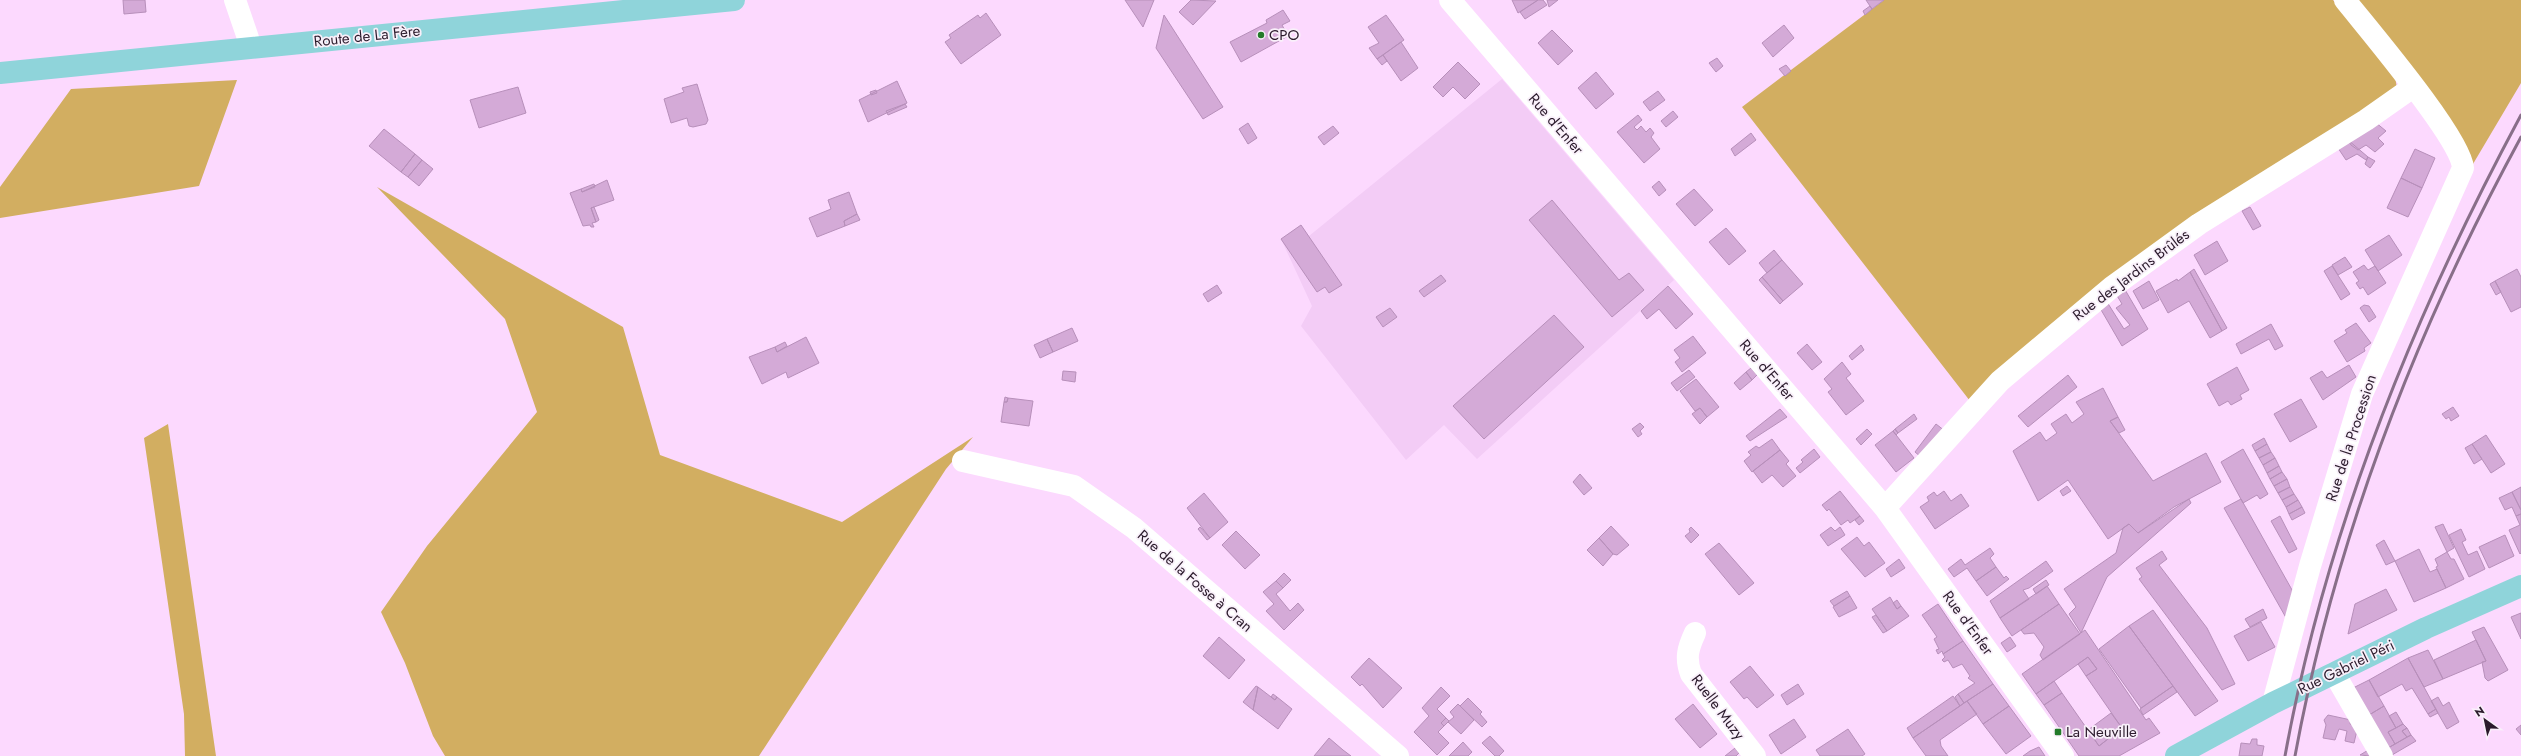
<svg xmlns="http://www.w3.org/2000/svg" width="2521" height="756" viewBox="0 0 2521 756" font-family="Jost,sans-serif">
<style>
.built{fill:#f3ccf6}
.green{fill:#d2ae61}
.building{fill:#d4aad7;stroke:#b78fba}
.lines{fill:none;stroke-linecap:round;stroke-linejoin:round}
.minor{stroke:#fff;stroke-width:22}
.major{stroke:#8fd4da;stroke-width:22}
.rail{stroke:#886f89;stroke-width:3}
.poi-dot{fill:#237b2a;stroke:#f9f0fa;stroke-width:1.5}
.labels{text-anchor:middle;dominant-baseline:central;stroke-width:3.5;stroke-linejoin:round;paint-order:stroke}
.poi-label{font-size:15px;fill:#2b1b2c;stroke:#f9f0fa;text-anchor:start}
.street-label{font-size:15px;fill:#2b1b2c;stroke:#f9f0fa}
</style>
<rect width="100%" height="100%" fill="#fcd9fe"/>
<path class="built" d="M1502,79L1674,280L1477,459L1444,425L1406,460L1301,326L1312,306L1281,239L1301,225L1309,236Z"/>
<path class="green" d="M1884,0H2333L2395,76L2397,89L1970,401L1742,107Z
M2354,0H2521V83L2473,164Z
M237,80L199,186L0,218V187L71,89Z
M377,187L623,327L660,455L842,522L973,437L946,469L759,756H445L433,736L405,663L381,612L427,546L537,412L505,319Z
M168,424L216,756H185L184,714L144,438Z"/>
<path class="building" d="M123,0H145L146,12L124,14Z
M1125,0H1154L1143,27Z
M1191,0L1216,1L1193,25L1179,12Z
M1512,0H1538L1518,13Z
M1538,0H1543L1547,5L1525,19L1520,12Z
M1547,0H1558L1549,7Z
M1866,0H1884L1872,9Z
M1870,6L1872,9L1865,15L1863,11Z
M1283,10L1290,21L1282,25L1288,36L1241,62L1230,42L1267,23L1266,20Z
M986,13L1001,35L961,64L945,42L951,38L949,35L978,15L980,18Z
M1164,15L1223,107L1203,119L1156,48Z
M1386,15L1404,40L1377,59L1369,48L1379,43L1368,27Z
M1784,25L1794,38L1773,57L1762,43Z
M1552,30L1573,51L1558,65L1538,43Z
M1401,42L1418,68L1401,81L1383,55Z
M1383,55L1387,61L1382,65L1377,59Z
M1717,58L1723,66L1716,72L1709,63Z
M1458,62L1480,84L1465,99L1453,87L1443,97L1433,87Z
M1786,65L1791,71L1785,76L1779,69Z
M1596,72L1614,94L1596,109L1578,88Z
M897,81L907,103L868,122L859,100Z
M697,84L708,120L706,124L693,127L689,126L687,118L671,123L664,99L684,92L682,88Z
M518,87L526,113L479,128L470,100Z
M876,90L877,93L871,95L870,92Z
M1658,91L1665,100L1650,111L1643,102Z
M905,104L907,107L888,115L886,111Z
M1673,111L1678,117L1666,127L1661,121Z
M1638,115L1642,120L1634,127L1637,130L1641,126L1646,132L1650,128L1654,133L1651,137L1660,149L1644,163L1617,132Z
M2375,122L2386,131L2378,138L2384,144L2375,152L2366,145L2358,150L2351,145L2348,140Z
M1248,123L1257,138L1248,144L1239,129Z
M1333,126L1339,133L1324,145L1318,137Z
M384,129L415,154L401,172L369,146Z
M1751,133L1756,140L1735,156L1731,149Z
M2348,140L2368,157L2366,160L2357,154L2346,160L2338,148Z
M2415,149L2435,158L2422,188L2401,178Z
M415,154L422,160L408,177L401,172Z
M2368,157L2375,161L2370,168L2365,164Z
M422,160L433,169L419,186L408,177Z
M2401,178L2422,188L2408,217L2387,208Z
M607,180L614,200L591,208L596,222L592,223L594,227H591L590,225L583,226L570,193L581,189L582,192Z
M1659,181L1666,190L1659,196L1652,187Z
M594,184L595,187L582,192L581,189Z
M1694,189L1713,210L1695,226L1676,204Z
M849,192L857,214L844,221L845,226L817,237L809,218L831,209L828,200Z
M1552,200L1619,280L1629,273L1644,290L1612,317L1529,220Z
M594,207L599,220L596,222L591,208Z
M2250,207L2261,226L2253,230L2242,211Z
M857,214L860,220L845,226L844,221Z
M1301,225L1342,285L1329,293L1325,287L1317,292L1281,239Z
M1726,228L1746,251L1729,265L1709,242Z
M2389,235L2402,255L2378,271L2365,250Z
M2217,241L2228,261L2205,275L2194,255Z
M1774,250L1782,260L1767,273L1759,263Z
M2345,257L2352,267L2338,275L2332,265Z
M1782,260L1803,284L1783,301L1762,277Z
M2364,265L2368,270L2375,266L2386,283L2368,295L2363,287L2360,289L2356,283L2359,281L2353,272Z
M2332,266L2350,294L2341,300L2324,271Z
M2194,269L2227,328L2222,331L2190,272Z
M2517,269L2521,277V307L2511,312L2495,281Z
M2190,272L2222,331L2210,338L2189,301L2168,313L2156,291L2177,279L2178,281Z
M1441,275L1446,281L1424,297L1419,291Z
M1762,277L1783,301L1780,304L1759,280Z
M2149,281L2159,300L2143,309L2133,291Z
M2495,281L2501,292L2496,295L2490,284Z
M1217,285L1222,293L1208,302L1203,294Z
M1668,286L1693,314L1676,329L1659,309L1647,319L1641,311Z
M2124,288L2148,329L2122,346L2100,308L2107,302L2124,329L2130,325L2116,308L2122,304L2116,294Z
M2364,305L2369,306L2376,317L2369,322L2360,308Z
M1390,308L1397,317L1383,327L1376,317Z
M1554,315L1584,347L1484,439L1453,406Z
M2356,323L2371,343L2364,348L2365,351L2347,362L2334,341L2347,333L2345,330Z
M2271,324L2283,346L2275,350L2269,339L2241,354L2236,344Z
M1072,328L1078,341L1053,352L1047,339Z
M1693,336L1706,353L1682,372L1675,362L1680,358L1674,350Z
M806,337L819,363L788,378L786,372L762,384L749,357L775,347L777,352Z
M1047,339L1053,352L1040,358L1034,345Z
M785,342L787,346L777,352L775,347Z
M1807,344L1822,362L1812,370L1797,353Z
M1861,345L1864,350L1852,360L1849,356Z
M1842,362L1851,374L1846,378L1864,401L1846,415L1828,392L1832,389L1824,379Z
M2349,365L2356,377L2323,400L2310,378L2322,371L2327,378Z
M2237,367L2249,390L2240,395L2242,399L2231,405L2228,401L2219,406L2207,384Z
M1751,368L1757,375L1752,380L1746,372Z
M1689,370L1695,377L1677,391L1671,383Z
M1063,371L1076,372L1075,382L1062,380Z
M1746,372L1752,380L1740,390L1734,383Z
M2068,375L2077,387L2028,427L2018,416Z
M1696,379L1719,407L1707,417L1700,408L1695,411L1680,391Z
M2103,388L2118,417L2110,421L2153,481L2206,453L2221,482L2174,507L2138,533L2129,524L2108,539L2068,480L2038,501L2013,451L2040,432L2046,441L2057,433L2051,424L2066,414L2072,423L2084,414L2076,402Z
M1005,397L1008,398L1007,402H1004Z
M1008,398L1033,401L1029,426L1001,422L1004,402H1007Z
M2301,399L2317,427L2290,442L2274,414Z
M2453,407L2459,416L2451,421L2449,417L2446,419L2442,414Z
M1700,408L1707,417L1700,424L1692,414Z
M1780,409L1787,417L1750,441L1746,436Z
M1914,414L1917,419L1898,433L1895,429Z
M2118,417L2125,430L2119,433L2110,421Z
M1640,423L1644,427L1640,431L1642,434L1638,437L1632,429Z
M1936,424L1945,431L1921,457L1915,452Z
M1867,429L1872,434L1861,445L1856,439Z
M1895,429L1898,433L1896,435L1893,431Z
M1893,431L1914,458L1896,472L1875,445Z
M2486,435L2505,464L2491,473L2472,444Z
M2264,438L2267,444L2255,451L2252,445Z
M1772,439L1780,450L1752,472L1744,461L1751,455L1748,452L1756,446L1759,448Z
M2267,444L2271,452L2259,458L2255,451Z
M2472,444L2482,459L2474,464L2465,448Z
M1814,449L1820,457L1800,473L1796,468L1803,462L1801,460Z
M2243,449L2268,494L2260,499L2257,495L2243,503L2221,462Z
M1780,450L1789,461L1786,464L1796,476L1783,487L1772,475L1762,483L1753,471Z
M2271,452L2275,458L2263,465L2259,458Z
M2275,458L2279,466L2267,473L2263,465Z
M2279,466L2282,472L2270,479L2267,473Z
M2282,472L2287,479L2274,486L2270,479Z
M1580,474L1592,488L1584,495L1573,482Z
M2287,479L2290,487L2278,493L2274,486Z
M2067,486L2071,491L2063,496L2060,491Z
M2290,487L2294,494L2282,500L2278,493Z
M2521,487V510L2512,492Z
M1840,491L1860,516L1850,523L1848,520L1841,525L1829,509L1827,511L1822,505Z
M1944,491L1951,501L1961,494L1969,506L1935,529L1920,507L1929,501L1927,497L1934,492L1937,496Z
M2512,492L2521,510V514L2516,516L2512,507L2505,510L2499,498Z
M1204,493L1228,522L1210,538L1187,508Z
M2294,494L2298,500L2286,507L2282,500Z
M2189,499L2191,503L2107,577L2081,633L2069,614L2076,607L2064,589L2116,553L2123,528L2129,524L2138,533Z
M2241,499L2296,597L2289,623L2224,508Z
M2298,500L2302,507L2289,514L2286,507Z
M2302,507L2305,513L2292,520L2289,514Z
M2521,514V553L2520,554L2509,530L2520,525L2516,516Z
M1860,516L1864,521L1859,525L1855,520Z
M2280,516L2297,549L2289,553L2271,521Z
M2443,524L2454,548L2447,552L2435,527Z
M1611,526L1629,545L1617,555L1613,554L1599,538Z
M1200,527L1210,538L1207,540L1198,529Z
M1691,527L1699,535L1691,543L1685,536L1690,532L1689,529Z
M1831,527L1835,531L1840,527L1845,535L1828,546L1820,535Z
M2461,529L2466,540L2462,542L2468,555L2477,551L2485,569L2469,577L2449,535Z
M1236,531L1260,555L1245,569L1222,545Z
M2505,535L2514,556L2489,568L2479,547Z
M1857,537L1864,546L1869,542L1885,563L1865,577L1841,549Z
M1599,538L1613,554L1603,566L1587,550Z
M2384,540L2395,561L2386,565L2376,545Z
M1719,543L1754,583L1739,595L1705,554Z
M1990,548L1994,554L1990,558L1996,567L1976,581L1967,568L1954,577L1948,569L1961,559L1965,565Z
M2419,549L2430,572L2437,569L2446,588L2414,602L2395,561Z
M2162,551L2167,559L2159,565L2207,628L2235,684L2222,690L2139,579L2142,577L2136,568Z
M2447,552L2451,559H2454L2464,579L2446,588L2436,567L2438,566L2435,559Z
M1899,559L1905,568L1891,577L1886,569Z
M2046,561L2053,571L2029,588L2023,590L2029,599L2000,618L1990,601Z
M1996,567L2004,578L2006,576L2009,579L1987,596L1976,581Z
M1284,573L1291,580L1283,588L1276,581Z
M2046,580L2049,585L2036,594L2033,589Z
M1276,581L1283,588L1276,594L1290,611L1298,603L1304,610L1284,630L1266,611L1274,604L1263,592Z
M2047,586L2059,604L2012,636L2000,618Z
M2386,589L2397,610L2348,634L2355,604Z
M1847,591L1850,596L1834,606L1830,601Z
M1850,596L1857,608L1839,617L1833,607Z
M1890,597L1897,609L1901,606L1909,616L1887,631L1872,609Z
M1897,600L1901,606L1897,609L1893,603Z
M1938,604L1963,641L1943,654L1942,651L1938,654L1936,650L1939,649L1934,639L1937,637L1922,615Z
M2059,604L2080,634L2043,660L2040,655L2044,647L2034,633L2024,634L2021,630Z
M2263,609L2267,618L2250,627L2245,619Z
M2153,610L2218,701L2195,716L2129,626Z
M2521,613V639L2511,617Z
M1876,615L1887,631L1883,633L1872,617Z
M2261,622L2275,647L2248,661L2234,636Z
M2129,626L2173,686L2141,708L2099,649Z
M2484,627L2508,670L2488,681L2485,678L2482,662L2486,661L2472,632Z
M2085,630L2146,720L2149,718L2160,733L2119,756H2079L2044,705L2062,693L2099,746L2122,728L2086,676L2097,669L2088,657L2036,694L2022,674Z
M1219,637L1245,660L1229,679L1203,656Z
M2010,637L2016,646L2007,652L2001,643Z
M2476,640L2486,661L2443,679L2434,660Z
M1963,641L1993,684L1964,703L1958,694L1975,683L1968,678L1970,676L1962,664L1953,668L1948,660L1944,662L1942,660L1945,657L1943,654Z
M2428,650L2443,679L2424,687L2408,658Z
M2088,657L2097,669L2086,676L2078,664Z
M1369,658L1402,688L1383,708L1362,684L1360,686L1351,677Z
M2408,658L2436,709L2428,714L2412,688L2406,691L2402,684L2378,697L2369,680Z
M1750,666L1774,695L1757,708L1747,697L1744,699L1730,682Z
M2369,680L2384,706L2369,715L2353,688Z
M2054,681L2062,693L2044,705L2036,694Z
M1798,684L1804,694L1787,705L1781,695Z
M1993,684L2009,706L1983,724L1967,701Z
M1256,686L1258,687L1253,710L1243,702Z
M2173,686L2177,692L2143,715L2140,709Z
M1258,687L1275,700L1277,697L1292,709L1278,729L1253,710Z
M1441,687L1450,696L1437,709L1446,718L1441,723L1444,726L1438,732L1449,743L1437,755L1414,732L1429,716L1422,708Z
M1273,694L1277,697L1275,700L1271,697Z
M1958,694L1964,703L1960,706L1955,697Z
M1953,696L1960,706L1913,738L1907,728Z
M2438,697L2443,706L2449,702L2459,722L2447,729L2431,701Z
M1468,698L1482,712L1480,714L1487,722L1482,727L1460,706Z
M1967,701L1977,714L1940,740L1941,746L1948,756H1926L1913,738Z
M1458,704L1474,720L1461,734L1448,722L1454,717L1450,712Z
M1693,704L1717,734L1700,748L1675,719Z
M2009,706L2031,736L2006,754L1983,724Z
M2384,706L2396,728L2388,732L2395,744L2388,748L2369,715Z
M2436,709L2438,713L2430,717L2428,714Z
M2396,712L2403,724L2396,728L2389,716Z
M2111,713L2122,728L2099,746L2088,730Z
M2328,715L2351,720L2350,724L2358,726L2354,743L2345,741L2347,731L2339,729L2335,740L2323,738L2326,725L2324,720Z
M1446,718L1449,721L1444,726L1441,723Z
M1794,719L1806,737L1781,754L1769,735Z
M2403,724L2407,728L2402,731L2407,737L2395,744L2388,732Z
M2521,725V735L2516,729Z
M2407,728L2411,735L2407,737L2402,731Z
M1848,729L1865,754L1862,756H1820L1816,750Z
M2411,735L2416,741L2392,755L2388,748Z
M1490,736L1504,751L1499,756H1495L1482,743Z
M1329,738L1343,750L1351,756H1314Z
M2252,739H2257V745L2264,746L2262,756H2239L2241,743L2250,744Z
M1463,742L1472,752L1468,756H1449Z
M2039,747L2045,756H2023L2030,751Z
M1735,748L1739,753L1736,756H1725Z
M2370,749V756L2360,755Z"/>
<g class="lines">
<path class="minor" d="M235,0L248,38L249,48
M1450,0L1885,508L2063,756
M963,461L1074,486L1134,528L1398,756
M1885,508L2000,381L2112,287L2199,224L2366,120L2413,87
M1695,633C1688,648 1685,658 1691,674L1755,756
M2334,673L2382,756
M2273,703L2310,566L2362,394L2463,168C2461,138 2368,29 2345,0"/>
<path class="major" d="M0,73L734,0
M2176,756L2273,703L2426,628L2521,586"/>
<path class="rail" d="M2285,756C2326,530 2413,316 2521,115
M2295,756C2335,539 2416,330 2521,137"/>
</g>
<g class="poi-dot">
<circle cx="1261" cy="35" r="4"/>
<rect x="2054" y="728" width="8" height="8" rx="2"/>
</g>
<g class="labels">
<g class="poi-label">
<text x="1269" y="35">CPO</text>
<text x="2066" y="732">La Neuville</text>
</g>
<g class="street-label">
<text transform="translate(367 36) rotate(-6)">Route de La Fère</text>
<text transform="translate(1556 124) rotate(49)">Rue d'Enfer</text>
<text transform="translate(2131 275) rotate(-37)">Rue des Jardins Brûlés</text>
<text transform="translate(1767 370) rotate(49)">Rue d'Enfer</text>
<text transform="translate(2351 438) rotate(-72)">Rue de la Procession</text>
<text transform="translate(1195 581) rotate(41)">Rue de la Fosse à Cran</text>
<text transform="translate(1968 623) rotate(54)">Rue d'Enfer</text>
<text transform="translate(2346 667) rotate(-26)">Rue Gabriel Péri</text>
<text transform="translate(1718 707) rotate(53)">Ruelle Muzy</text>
</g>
</g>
<g transform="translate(2485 720) rotate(327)" stroke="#f9f0fa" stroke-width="3" paint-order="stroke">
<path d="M0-3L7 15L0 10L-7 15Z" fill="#2b1b2c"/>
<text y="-6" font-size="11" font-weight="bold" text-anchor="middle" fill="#2b1b2c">N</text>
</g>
</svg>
